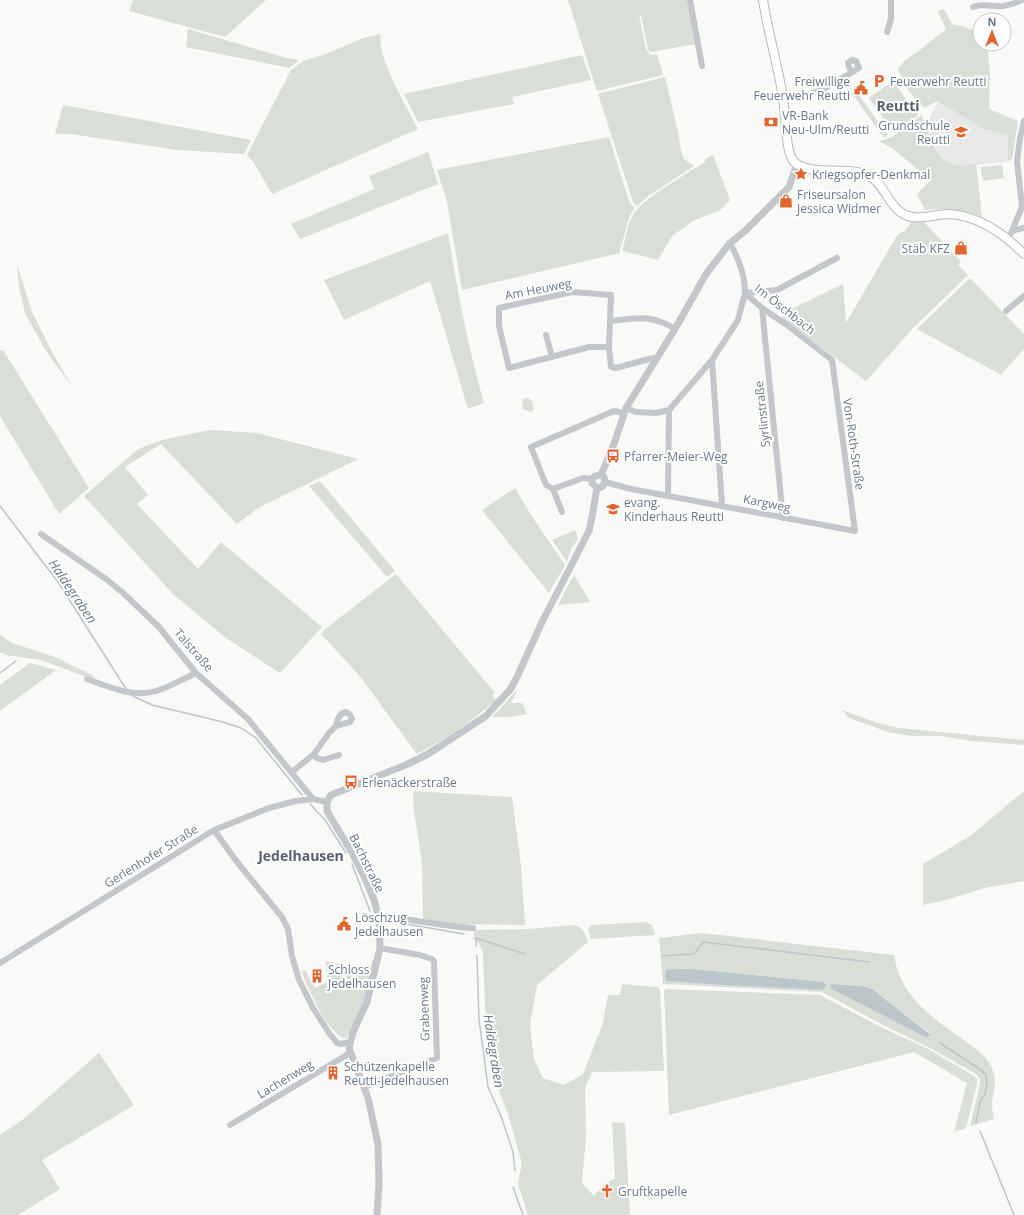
<svg xmlns="http://www.w3.org/2000/svg" width="1024" height="1215" viewBox="0 0 1024 1215" font-family="'Open Sans',sans-serif">
<style>
.built{fill:#e7e8e8}
.green{fill:#d9ded6;fill-rule:evenodd}
.water{fill:#bbc6cb}
.lines{fill:none;stroke-linecap:round;stroke-linejoin:round}
.stream{stroke:#bbc6cb;stroke-width:1.5}
.secondary-casing{stroke:#b5babf;stroke-width:10}
.minor{stroke:#c3c6cb;stroke-width:6}
.tertiary{stroke:#c3c6cb;stroke-width:7}
.secondary{stroke:#fff;stroke-width:8}
.labels{text-anchor:middle;dominant-baseline:central;stroke-width:4;stroke-linejoin:round;paint-order:stroke}
.poi-label{font-size:12px;fill:#697888;stroke:#fff;text-anchor:start}
.street-label{font-size:12px;fill:#697888;stroke:#fff}
.water-label{font-size:13px;font-style:italic;fill:#647883;stroke:#fff}
.quarter-label{font-size:14px;font-weight:bold;fill:#57616d;stroke:#fff}
</style>
<rect width="100%" height="100%" fill="#f9f9f7"/>
<path class="built" d="M938,101L981,128L1008,135V162L964,166L947,163L938,152L925,127Z"/>
<path class="green" d="M133,0H266L225,37L129,11Z
M568,0H688L696,44L650,52L648,49L641,15H639L646,49L650,55L657,54L663,75L597,91Z
M944,9L952,24L965,27L980,33V44H987L990,72L989,109L1018,121L1012,159L1008,162V135L981,128L938,101L924,108L908,90L898,69C906,57 910,58 920,50C929,43 936,36 946,30L938,11Z
M188,29L286,58L299,60L289,68L186,47Z
M381,34C374,52 409,112 418,129L272,194L254,163L247,155L291,70L303,61L326,54L363,38Z
M582,55L591,80L512,97L514,104L418,122L404,94Z
M665,77L679,136L681,151L684,159L694,166L647,197L637,206L633,202L598,94Z
M893,81L918,116L894,133L869,98Z
M855,90L888,135L884,138L852,93Z
M63,105L251,140L244,154L177,150L71,134H55Z
M922,115C925,127 936,156 947,162C954,167 968,165 976,164L982,217C963,209 946,208 925,210L917,194L931,180L893,149L879,141L892,137Z
M609,137L630,204L635,208L630,215L620,249V253L462,290L447,202L437,170Z
M428,152L438,184L300,239L291,224L375,189L369,176Z
M713,155L730,200L720,210L693,221L672,236L658,260L623,251V248C626,238 627,225 633,215C642,199 688,173 705,162V159Z
M1002,165L1004,178L983,181L981,167Z
M912,221H923L961,262L958,265L968,275L913,328L866,381L782,318L786,312L843,284L846,323L898,234L905,231Z
M448,233C457,290 468,347 484,403L468,409L430,281L344,320L324,280Z
M17,264L32,312L53,354L73,388L46,351L25,313L19,287Z
M970,278L1024,334V349L1001,375L917,329Z
M3,350L89,488L59,514L0,416V351Z
M528,398L532,401L534,409L531,412L523,409L522,403L523,399Z
M210,430L257,433L358,459L258,508L237,524L161,444L125,467L148,495L137,504L198,569L221,542L322,627L280,673L226,638L174,595L84,496L137,450L150,444L166,439Z
M320,481L395,571L387,577L309,486Z
M515,488L533,518L565,565L549,593L482,510Z
M575,530L578,539L571,549L567,562L552,540Z
M396,574L495,693L492,696L496,700C471,722 445,740 417,754L359,675L321,634L324,630Z
M574,575L590,602L558,605L572,578Z
M0,635L12,643L55,657L92,675L97,681L41,660L6,655L0,652Z
M30,663L56,670L0,711V685Z
M518,689L511,703H522L527,714L512,717H492Z
M842,710L877,723L899,728L1024,740V745L972,741L941,736H910L888,732L849,718Z
M413,791L512,797L521,866L525,925L452,924L423,919L422,862L414,811Z
M1024,791V881L985,888L942,901L923,905V864L970,836Z
M645,922L652,925L655,935L591,939L588,929L590,926L594,925Z
M573,925C583,927 585,933 588,942L537,985L530,1025L534,1059L543,1078L564,1085L583,1074L603,1023L608,995H620L622,984L658,987L660,990L664,1071L592,1072L585,1088L586,1136L582,1183L594,1196L605,1184L615,1178L612,1122L625,1123L630,1215H528L518,1184L521,1168V1160L508,1114L499,1091L485,1008L483,952L474,935V930L527,929Z
M702,933L894,955C900,996 932,1018 964,1040C974,1048 987,1056 992,1068C998,1082 993,1090 992,1104C992,1109 993,1114 994,1119L970,1126L980,1084V1079L976,1074L930,1048L881,1024L822,992L663,984L659,938ZM674,969H693L824,982L826,985L821,990L705,984L666,981L667,970ZM832,984L862,986L872,989L930,1033L927,1038L831,988Z
M372,960H375C368,987 362,1015 346,1038C328,1037 308,987 301,971L305,970L315,988L327,982L326,961L370,971Z
M666,989L820,995L879,1026L928,1049L974,1076L977,1079V1084L966,1128L954,1132L967,1083L914,1052L669,1115L664,991Z
M99,1053L134,1105L42,1160L60,1189L18,1215H0V1135L21,1121Z"/>
<path class="water" d="M674,969H693L824,982L826,985L824,989L821,990L705,984L666,981L665,975L666,970Z
M832,984L862,986L872,989L930,1034L927,1038L830,988Z"/>
<g class="lines">
<path class="stream" d="M0,506L58,582L126,689
M0,673L16,661
M131,695L152,705L223,722L241,728L256,738L302,795
M310,804L325,820L346,853
M352,864L370,911
M389,921L464,934
M474,938H476V946
M476,938L525,954
M477,955L479,1019L488,1087L501,1116L513,1152L515,1170
M662,956L694,954L703,942L869,962
M940,1043L981,1070L986,1075L987,1082L985,1095L980,1101L976,1123
M980,1131L1014,1215
M513,1187L523,1215"/>
<g class="secondary-casing">
<path id="secondary" d="M763,0C768,33 778,65 783,98C785,111 785,125 787,138C788,146 789,160 798,165C820,176 847,165 869,176C887,185 889,213 912,217C923,219 936,214 948,214C977,215 1004,234 1024,254"/>
</g>
<path class="minor" d="M690,0L702,66
M973,7C983,3 993,7 1003,6C1010,5 1016,3 1022,0
M887,32L891,19V0
M783,99L806,95L824,89L859,68L856,61L852,60L848,63L851,72
M1012,231L1024,228
M1008,240L1022,207L1017,161L1020,138L1024,121
M572,292L611,295L609,347H589L509,368L499,326V308Z
M762,308L783,518
M1006,311L1024,296
M610,321C637,318 651,314 675,329
M546,335L552,357
M609,347L611,367L616,368L649,359L657,358
M712,360L722,505
M626,408L636,412L656,413L669,410L712,360L738,320L745,293L777,290L837,258
M592,479L583,478L553,489L546,485L531,447L614,411L623,413
M605,482L631,489L855,531L832,360L787,325L762,308L745,293C745,275 739,260 730,243
M553,489L562,512
M668,496L669,410
M41,534L106,579L122,592L158,626L196,673L248,719L313,799
M87,679C109,687 133,698 156,691C170,687 183,679 196,673
M314,754L317,758L323,760L339,755
M292,772L314,754L329,733L336,726L350,722L352,719L350,715L346,712C338,714 338,719 336,726
M214,830L237,862L282,917L288,929L292,956L299,980L313,1008L329,1033L337,1043L341,1044L349,1042
M378,915C410,919 441,926 473,928
M0,963L214,830L269,808L296,801L313,799L327,802
M364,1087L437,1058L434,962L432,959L420,955L380,948
M230,1125L345,1056L350,1052"/>
<path class="tertiary" d="M601,475L614,444L626,408L675,329L706,274L730,243L745,231L789,187L797,164
M597,488L592,483V479L595,476L601,475
M597,488L602,487L605,482L604,477L601,475
M377,1215L379,1184L378,1144L368,1098L349,1048L353,1032L367,1002L380,948L379,918L374,900L363,874L351,851L327,811V802L331,795L408,764L428,754L463,731L486,716L494,707L510,690L517,677L542,622L589,531L592,517L597,488"/>
<use href="#secondary" class="secondary"/>
</g>
<defs>
<g id="parking-bare" transform="scale(1.08)"><path d="M-3.5-5.5H1a3.5 3.5 0 0 1 0 7H-1V5.5H-3.5ZM-1-3.4V-.6H.8a1.4 1.4 0 0 0 0-2.8Z" fill="#e2642e" stroke="#fff" stroke-width="2.5" paint-order="stroke"/></g>
<g id="civic-bare" transform="scale(1.08)"><path d="M-.6-6.5H3V-4.5H.6V-3L4-1V1h2V6H-6V1h2V-1L-.6-3ZM-1.2 2.5V6h2.4V2.5Z" fill="#e2642e" stroke="#fff" stroke-width="2.5" paint-order="stroke"/></g>
<g id="bank-bare" transform="scale(1.08)"><path d="M-6-4H6V4H-6ZM0-2.3a2.3 2.3 0 1 0 0 4.6a2.3 2.3 0 1 0 0-4.6Z" fill="#e2642e" stroke="#fff" stroke-width="2.5" paint-order="stroke"/></g>
<g id="school-bare" transform="scale(1.08)"><path d="M0-5L7-2L0 1L-7-2ZM-4 1L0 2.5L4 1V4Q0 6-4 4Z" fill="#e2642e" stroke="#fff" stroke-width="2.5" paint-order="stroke"/></g>
<g id="sight-bare" transform="scale(1.08)"><path d="M0-6L1.8-2.2L6-1.7L2.9 1.2L3.7 5.4L0 3.3L-3.7 5.4L-2.9 1.2L-6-1.7L-1.8-2.2Z" fill="#e2642e" stroke="#fff" stroke-width="2.5" paint-order="stroke"/></g>
<g id="shop-bare" transform="scale(1.08)"><path d="M-5-2.5h2.3a2.7 3.5 0 0 1 5.4 0H5L5.5 6h-11ZM-1.5-2.5h3a1.5 2.3 0 0 0-3 0Z" fill="#e2642e" stroke="#fff" stroke-width="2.5" paint-order="stroke"/></g>
<g id="bus-bare" transform="scale(1.08)"><path d="M-5-6H5V4H4V6H2V4H-2V6H-4V4H-5ZM-3.5-4V0h7V-4ZM-3.5 1.2v1.5H-2V1.2ZM2 1.2v1.5H3.5V1.2Z" fill="#e2642e" stroke="#fff" stroke-width="2.5" paint-order="stroke"/></g>
<g id="building-bare" transform="scale(1.08)"><path d="M-4-6H4V6H1V3H-1V6H-4ZM-2.5-4.3h1.7v1.8h-1.7ZM.8-4.3h1.7v1.8H.8ZM-2.5-1h1.7V.8h-1.7ZM.8-1h1.7V.8H.8Z" fill="#e2642e" stroke="#fff" stroke-width="2.5" paint-order="stroke"/></g>
<g id="church-bare" transform="scale(1.08)"><path d="M-1.2-6h2.4v3.5h3.3v2.4h-3.3V6h-2.4V-.1h-3.3v-2.4h3.3Z" fill="#e2642e" stroke="#fff" stroke-width="2.5" paint-order="stroke"/></g>
</defs>
<g fill-rule="evenodd">
<use href="#parking-bare" x="879" y="81"/>
<use href="#civic-bare" x="861" y="88"/>
<use href="#bank-bare" x="771" y="122"/>
<use href="#school-bare" x="961" y="132"/>
<use href="#sight-bare" x="801" y="174"/>
<use href="#shop-bare" x="786" y="201"/>
<use href="#shop-bare" x="961" y="248"/>
<use href="#bus-bare" x="613" y="456"/>
<use href="#school-bare" x="613" y="509"/>
<use href="#bus-bare" x="351" y="782"/>
<use href="#civic-bare" x="344" y="924"/>
<use href="#building-bare" x="317" y="976"/>
<use href="#building-bare" x="333" y="1073"/>
<use href="#church-bare" x="607" y="1191"/>
</g>
<g class="labels">
<g class="poi-label">
<text x="850" y="81" text-anchor="end">Freiwillige<tspan x="850" dy="14">Feuerwehr Reutti</tspan></text>
<text x="890" y="81">Feuerwehr Reutti</text>
<text x="782" y="115">VR-Bank<tspan x="782" dy="14">Neu-Ulm/Reutti</tspan></text>
<text x="950" y="125" text-anchor="end">Grundschule<tspan x="950" dy="14">Reutti</tspan></text>
<text x="812" y="174">Kriegsopfer-Denkmal</text>
<text x="797" y="194">Friseursalon<tspan x="797" dy="14">Jessica Widmer</tspan></text>
<text x="950" y="248" text-anchor="end">Stäb KFZ</text>
<text x="624" y="456">Pfarrer-Meier-Weg</text>
<text x="624" y="502">evang.<tspan x="624" dy="14">Kinderhaus Reutti</tspan></text>
<text x="362" y="782">Erlenäckerstraße</text>
<text x="355" y="917">Löschzug<tspan x="355" dy="14">Jedelhausen</tspan></text>
<text x="328" y="969">Schloss<tspan x="328" dy="14">Jedelhausen</tspan></text>
<text x="344" y="1066">Schützenkapelle<tspan x="344" dy="14">Reutti-Jedelhausen</tspan></text>
<text x="618" y="1191">Gruftkapelle</text>
</g>
<g class="street-label">
<text transform="translate(538 289) rotate(-11)">Am Heuweg</text>
<text transform="translate(785 309) rotate(38)">Im Öschbach</text>
<text transform="translate(762 414) rotate(-96)">Syrlinstraße</text>
<text transform="translate(854 444) rotate(82)">Von-Roth-Straße</text>
<text transform="translate(767 503) rotate(11)">Kargweg</text>
<text transform="translate(194 650) rotate(49)">Talstraße</text>
<text transform="translate(151 856) rotate(-32)">Gerlenhofer Straße</text>
<text transform="translate(367 863) rotate(64)">Bachstraße</text>
<text transform="translate(424 1009) rotate(-92)">Grabenweg</text>
<text transform="translate(285 1079) rotate(-31)">Lachenweg</text>
</g>
<g class="water-label">
<text transform="translate(73 591) rotate(56)">Haldegraben</text>
<text transform="translate(494 1051) rotate(81)">Haldegraben</text>
</g>
<g class="quarter-label">
<text x="898" y="105">Reutti</text>
<text x="301" y="855">Jedelhausen</text>
</g>
</g>
<g transform="translate(992 32)"><circle r="19" fill="#ffffff" stroke="#c3c9cf"/>
<path d="M0-3L7 15L0 10L-7 15Z" fill="#e2642e"/>
<text y="-6" font-size="11" font-weight="bold" text-anchor="middle" fill="#697888">N</text>
</g>
</svg>
